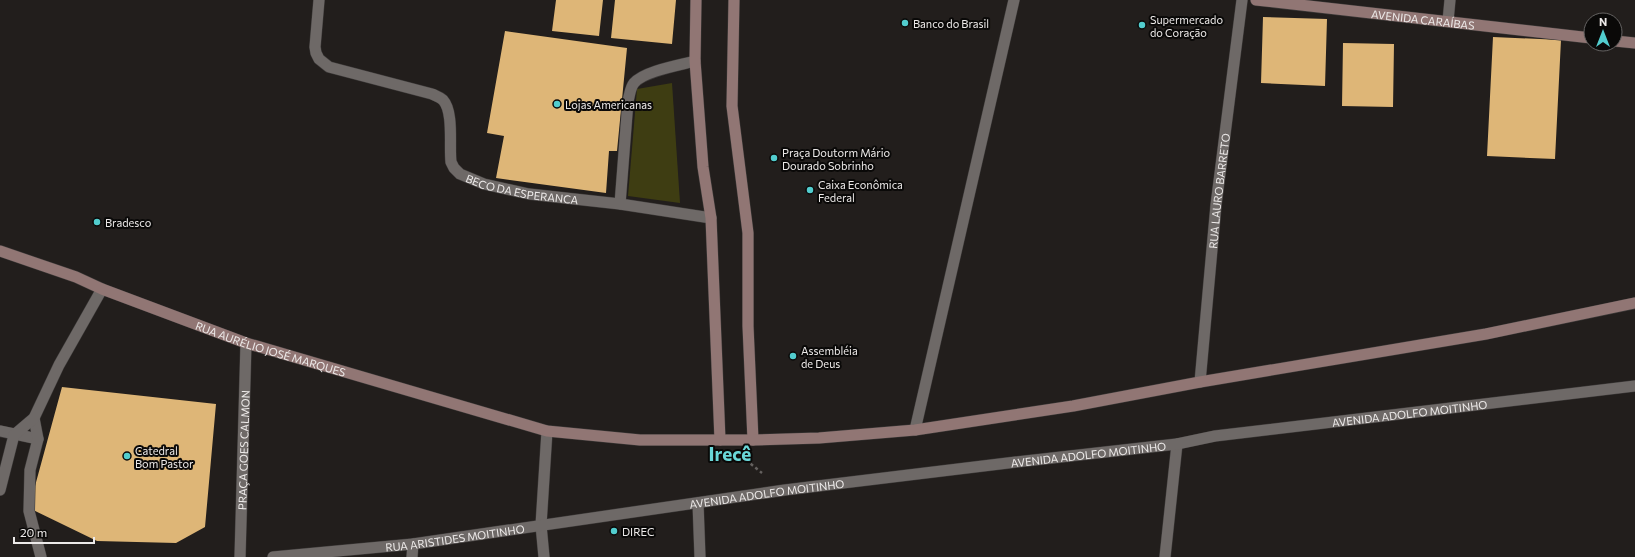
<svg xmlns="http://www.w3.org/2000/svg" width="1635" height="557" viewBox="0 0 1635 557" font-family="Commissioner,sans-serif">
<style>
.green{fill:#3e3d12}
.building{fill:#deb677}
.lines{fill:none;stroke-linecap:round;stroke-linejoin:round}
.service-casing{stroke:#3d3a39;stroke-width:12}
.minor-casing{stroke:#3d3a39;stroke-width:12}
.tertiary-casing{stroke:#3d3a39;stroke-width:12}
.secondary-casing{stroke:#3d3a39;stroke-width:12}
.path{stroke:#65615f;stroke-width:2.5;stroke-dasharray:3 3;stroke-linecap:butt}
.service{stroke:#6e6967;stroke-width:11}
.minor{stroke:#6e6967;stroke-width:11}
.tertiary{stroke:#6e6967;stroke-width:11}
.secondary{stroke:#917674;stroke-width:11}
.poi-dot{fill:#52cdce;stroke:#0a0908;stroke-width:1.5}
.labels{text-anchor:middle;dominant-baseline:central;stroke-width:4;stroke-linejoin:round;paint-order:stroke}
.poi-label{font-size:11px;fill:#edeae9;stroke:#0a0908;text-anchor:start}
.street-label{font-size:11px;fill:#edeae9;stroke:#0a0908}
.town-label{font-size:19px;font-weight:bold;fill:#6ad7d8;stroke:#0a0908}
</style>
<rect width="100%" height="100%" fill="#221e1c"/>
<path class="green" d="M672,83L680,203L628,196L637,89Z"/>
<path class="building" d="M556,0H603L599,36L552,31Z
M615,0H676L672,44L611,38Z
M1263,17L1327,19L1325,86L1261,83Z
M505,31L627,48L617,151H609L606,193L496,178L504,136L487,133Z
M1493,37L1561,40L1555,159L1487,156Z
M1343,43L1394,44L1393,107L1342,106Z
M62,387L216,404L205,527L176,543L97,541L29,508Z"/>
<g class="lines">
<g class="service-casing">
<path id="service" d="M620,204L628,101C630,94 630,88 634,83C644,71 680,65 695,61
M412,557L413,544"/>
</g>
<g class="minor-casing">
<g id="minor">
<path id="s1" d="M319,0L315,47L316,53L319,59L329,67L432,94C436,96 440,97 443,100C454,112 449,146 451,162L454,168L460,174L484,184L529,194L620,204L711,218"/>
<path d="M1448,21L1450,0"/>
<path id="s2" d="M1200,382L1216,205L1242,0"/>
<path d="M915,430L1014,0"/>
<path d="M0,431L38,439"/>
<path d="M698,503L700,557"/>
<path d="M544,557L541,525L547,431"/>
<path d="M1165,557L1177,444"/>
</g>
</g>
<g class="tertiary-casing">
<g id="tertiary">
<path d="M34,418L38,439L30,470L29,511L41,557"/>
<path d="M0,490L14,435L34,418L59,365L102,289"/>
<path id="s3" d="M240,557L246,343"/>
<path id="s4" d="M273,557L413,544L785,490L1016,462L1177,444L1215,436L1635,386"/>
</g>
</g>
<g class="secondary-casing">
<g id="secondary">
<path d="M696,0L695,61L703,167L711,218L720,440"/>
<path d="M734,0L732,106L748,233V326L753,440"/>
<path id="s5" d="M1256,0L1591,38"/>
<path d="M1615,41L1635,43"/>
<path id="s6" d="M0,251L76,277L102,289L246,343L547,431L640,440H753L819,438L915,430L1073,406L1200,382L1486,334L1635,303"/>
</g>
</g>
<path class="path" d="M746,460L762,473"/>
<use href="#service" class="service"/>
<use href="#minor" class="minor"/>
<use href="#tertiary" class="tertiary"/>
<use href="#secondary" class="secondary"/>
</g>
<g class="poi-dot">
<circle cx="905" cy="23" r="4"/>
<circle cx="1142" cy="25" r="4"/>
<circle cx="557" cy="104" r="4"/>
<circle cx="774" cy="158" r="4"/>
<circle cx="810" cy="190" r="4"/>
<circle cx="97" cy="222" r="4"/>
<circle cx="793" cy="356" r="4"/>
<circle cx="127" cy="456" r="4"/>
<circle cx="614" cy="531" r="4"/>
</g>
<g class="labels">
<g class="poi-label">
<text x="1150" y="19">Supermercado<tspan x="1150" dy="13">do Coração</tspan></text>
<text x="913" y="23">Banco do Brasil</text>
<text x="565" y="104">Lojas Americanas</text>
<text x="782" y="152">Praça Doutorm Mário<tspan x="782" dy="13">Dourado Sobrinho</tspan></text>
<text x="818" y="184">Caixa Econômica<tspan x="818" dy="13">Federal</tspan></text>
<text x="105" y="222">Bradesco</text>
<text x="801" y="350">Assembléia<tspan x="801" dy="13">de Deus</tspan></text>
<text x="135" y="450">Catedral<tspan x="135" dy="13">Bom Pastor</tspan></text>
<text x="622" y="531">DIREC</text>
</g>
<g class="street-label">
<text stroke="none"><textPath href="#s5" startOffset="168">AVENIDA CARAÍBAS</textPath></text>
<text stroke="none"><textPath href="#s1" startOffset="335">BECO DA ESPERANCA</textPath></text>
<text stroke="none"><textPath href="#s2" startOffset="192">RUA LAURO BARRETO</textPath></text>
<text stroke="none"><textPath href="#s6" startOffset="288">RUA AURÉLIO JOSÉ MARQUES</textPath></text>
<text stroke="none"><textPath href="#s4" startOffset="1146">AVENIDA ADOLFO MOITINHO</textPath></text>
<text stroke="none"><textPath href="#s3" startOffset="107">PRAÇA GOES CALMON</textPath></text>
<text stroke="none"><textPath href="#s4" startOffset="822">AVENIDA ADOLFO MOITINHO</textPath></text>
<text stroke="none"><textPath href="#s4" startOffset="498">AVENIDA ADOLFO MOITINHO</textPath></text>
<text stroke="none"><textPath href="#s4" startOffset="183">RUA ARISTIDES MOITINHO</textPath></text>
</g>
<g class="town-label">
<text x="730" y="453">Irecê</text>
</g>
</g>
<g transform="translate(1603 32)"><circle r="19" fill="#0a0908" stroke="#656362"/>
<path d="M0-3L7 15L0 10L-7 15Z" fill="#52cdce"/>
<text y="-6" font-size="11" font-weight="bold" text-anchor="middle" fill="#edeae9">N</text>
</g>
<path d="M14 537v6h80v-6" fill="none" stroke="#edeae9" stroke-width="2"/>
<text x="20" y="537" font-size="12" fill="#edeae9" stroke="#0a0908" stroke-width="3" paint-order="stroke">20 m</text>
</svg>
